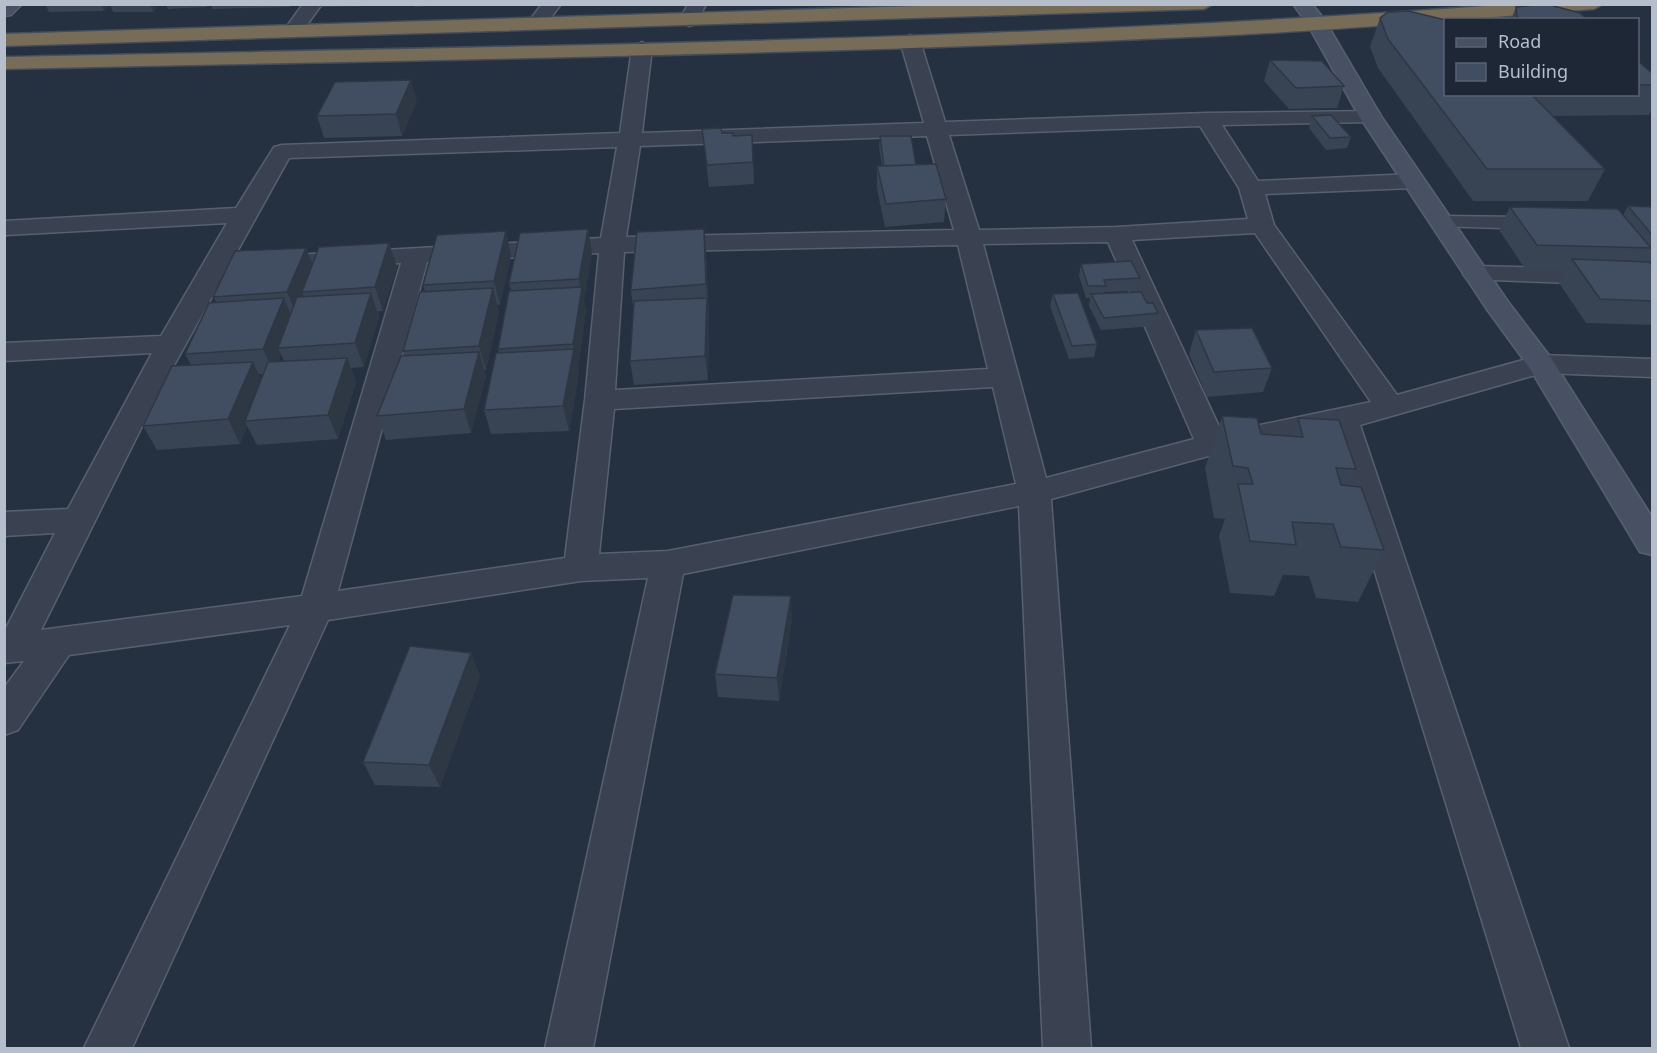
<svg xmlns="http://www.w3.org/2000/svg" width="1657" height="1053" viewBox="0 0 1657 1053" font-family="'Noto Sans',sans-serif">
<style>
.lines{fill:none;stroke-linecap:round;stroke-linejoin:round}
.lane-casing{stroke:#57606e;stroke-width:3}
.street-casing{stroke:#57606e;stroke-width:3}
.secondary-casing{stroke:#57606e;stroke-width:3}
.highway-casing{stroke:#444d5b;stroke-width:3}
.lane{fill:#3a4251;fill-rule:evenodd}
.street{fill:#3a4251;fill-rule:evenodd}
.secondary{fill:#485164;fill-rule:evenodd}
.highway{fill:#776c57;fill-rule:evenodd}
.wall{fill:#384353;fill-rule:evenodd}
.shaded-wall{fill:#2e3744}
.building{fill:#414e61;stroke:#2e3744;stroke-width:1.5}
</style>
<rect width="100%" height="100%" fill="#253041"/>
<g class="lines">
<g class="lane-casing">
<path id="lane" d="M1441,216L1538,217L1545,219L1548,223L1545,227L1538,229L1434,226L1431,222L1434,218Z"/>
</g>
<g class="street-casing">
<path id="street" d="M303,4H322L301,33H287L285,29Z
M542,4H561L546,24H532L530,20Z
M688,4H706L696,24L689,26L680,20Z
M910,35L920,41L945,122L1207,113L1378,111L1381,116L1378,121L1370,122L1222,125L1258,181L1413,174L1421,176L1425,181L1421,186L1413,188L1265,194L1274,225L1397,395L1541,355L1652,359V377L1542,373L1360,425L1569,1048H1521L1332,432L1212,455L1051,499L1091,1048H1043L1019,506L683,574L593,1048H545L648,578L581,581L328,620L132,1048H84L290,625L69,655L18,730L4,735V688L24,661L4,663V632L55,533L4,536V512L68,509L152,353L4,361V343L161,336L227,223L6,235L4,221L236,208L274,147L282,145L620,133L632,48L642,42L652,48L642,133L924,123L900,41ZM1200,126L1239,188L1248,219L1117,227L979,230L949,135ZM927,136L954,230L626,237L640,146ZM617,147L601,238L257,257L253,262L257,267L266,270L401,263L302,596L41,630L157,396L289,158ZM1255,233L1371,402L1222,433L1132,240ZM1108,242L1194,439L1046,478L983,244ZM958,245L988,369L615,390L624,252ZM599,253L585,400L565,558L338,591L427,262ZM993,387L1016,484L668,551L599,554L614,409Z
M1476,266L1652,270V286L1467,279L1463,274L1467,269Z"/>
</g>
<g class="secondary-casing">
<path id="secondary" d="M4,4H22L11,15L4,16Z
M1293,4H1312L1324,19L1381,116L1509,303L1551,358L1652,517V555L1640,552L1529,367L1486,308L1359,116L1308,25Z"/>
</g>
<g class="highway-casing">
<path id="highway" d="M983,4H1213L1204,9L4,46V34Z
M1512,4H1603L1594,9C1466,19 1341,30 1212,36C810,55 407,60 4,69V57C507,46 1010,42 1512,4Z"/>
</g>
<use href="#lane" class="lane"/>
<use href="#street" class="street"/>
<use href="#secondary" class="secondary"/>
<use href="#highway" class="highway"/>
</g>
<path class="wall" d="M45,4H110L104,11L49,12Z
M110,4H159L153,12H113Z
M166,4H208L206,7L168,9Z
M211,4H291L290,7L212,9Z
M320,4H371L370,6L320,7Z
M414,4H454L415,7Z
M1516,7L1588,20H1511Z
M1380,18L1446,94H1638V61L1653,74V108L1649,115L1552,116L1605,169L1588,201H1473L1378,68L1370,47Z
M1270,60L1344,86L1337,108L1289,109L1264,81Z
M417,101L402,136L324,138L317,116Z
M1312,116L1351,137L1347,148L1326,150L1309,128Z
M702,129L733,136L753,157L754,184L709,187Z
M880,136L916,165L946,199L944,222L885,227L877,189V166H882L879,147Z
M1628,206L1653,207V325L1586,323L1559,283L1566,270L1525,269L1499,230L1510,207L1623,215Z
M588,229L592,252L584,300L586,311L578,367L579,373L569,431L491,434L484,410L499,353L498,349L511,291L509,283Z
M506,231L511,255L500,305H497L499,312L486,370H484L486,376L471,433L386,440L377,416L405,356L403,351L425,292L423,285Z
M389,243L397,267L383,311H378L379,317L364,367L351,368L356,382L338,439L257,445L247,426L240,444L157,450L143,426L191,365L185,354L216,302L213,297L306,248L312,265ZM281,354L284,361L278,362ZM258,374H263L261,380Z
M706,252L709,321L708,380L634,385L630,361L633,308L631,290Z
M1081,264L1140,278L1137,291L1104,292V294L1147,303L1158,313L1155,326L1101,330L1089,306L1090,298H1086L1079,276Z
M1053,294L1097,344L1094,357L1069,359L1050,306Z
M1196,330L1272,368L1263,392L1207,397L1189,354Z
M1222,416L1261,434L1291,436L1298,418L1356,469L1348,486L1384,550L1358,602L1316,598L1309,576L1283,575L1274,596L1230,593L1219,536L1225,519L1214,518L1205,468Z
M792,620L779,701L718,697L715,674Z
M471,653L480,677L440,787L375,785L363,762Z"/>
<path class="shaded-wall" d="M101,4H110L104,11Z
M150,4H159L153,12Z
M411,80L417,101L402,136L396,114Z
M588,229L592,252L584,300L586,311L578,367L579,373L569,431L563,406L574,350L573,344L581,290L579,279Z
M704,229L706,252L708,308L706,284Z
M506,231L511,255L500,305L494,281Z
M389,243L397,267L383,311L375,287Z
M306,248L315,271L302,292L304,297L297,316L287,292Z
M493,288L499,312L486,370L479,346Z
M371,293L379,317L364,367L355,343Z
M284,298L294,322L278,348L281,354L274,373L263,349Z
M707,298L709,321L708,380L705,356Z
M479,352L486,376L471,433L464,409Z
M347,358L356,382L338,439L328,415Z
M253,362L264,386L245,421L247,426L240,444L228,419Z
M791,596L792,620L779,701L777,678Z
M471,653L480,677L440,787L429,765Z"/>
<path class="building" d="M1546,4L1580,13L1588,20H1524L1517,17L1516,7Z
M1408,11L1446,20V94H1531L1605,169H1487L1388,39L1380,18L1388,12Z
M1270,60L1322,61L1344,86L1296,88Z
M1638,61L1653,74V85H1638Z
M411,80L396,114L317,116L335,82Z
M1331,115L1351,137L1330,138L1312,116Z
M721,128L722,133H733V136L752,135L753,162L707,165L702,129Z
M880,136H911L916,165L884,166Z
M936,164L946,199L886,204L877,166Z
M1628,206L1653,207V236Z
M1510,207L1618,209L1651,248L1537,245Z
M588,229L579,279L509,283L520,233Z
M704,229L706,284L631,290L637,232Z
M506,231L494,281L423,285L437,235Z
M389,243L375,287L302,292L319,247Z
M306,248L287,292L213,297L235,251Z
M1572,259L1649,262L1653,266V301L1600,299Z
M1131,261L1140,278L1104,280L1106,286H1088L1081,264Z
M582,287L573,344L498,349L509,291Z
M493,288L479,346L403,351L420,292Z
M1141,292L1147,303H1153L1158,313L1104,318L1091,294Z
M371,293L355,343L278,348L297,297Z
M1078,293L1097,344L1072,346L1053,294Z
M284,298L263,349L185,354L209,303Z
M707,298L705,356L630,361L634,301Z
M1252,328L1272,368L1214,372L1196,330Z
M574,349L563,406L484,410L496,353Z
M479,352L464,409L377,416L401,356Z
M347,358L328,415L245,421L268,362Z
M253,362L228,419L143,426L172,366Z
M1222,416L1257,418L1261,434L1303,437L1298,418L1339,420L1356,469L1336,468L1341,485L1361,487L1384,550L1341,547L1333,524L1292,522L1296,545L1250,541L1238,484H1253L1248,468L1233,466Z
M733,595L791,596L777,678L715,674Z
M410,646L471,653L429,765L363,762Z"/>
<rect width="1657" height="1053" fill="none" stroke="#b6bdcb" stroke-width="12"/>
<rect x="1444" y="18" width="195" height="78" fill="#1e2736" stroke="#5b6372" stroke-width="1.5"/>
<rect x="1456" y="38" width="30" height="9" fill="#485164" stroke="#5b6372" stroke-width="1.5"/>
<text x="1498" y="48" font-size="18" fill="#b6bdcb">Road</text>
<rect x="1456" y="63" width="30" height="18" fill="#414e61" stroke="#5b6372" stroke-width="1.5"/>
<text x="1498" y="78" font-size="18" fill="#b6bdcb">Building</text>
</svg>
